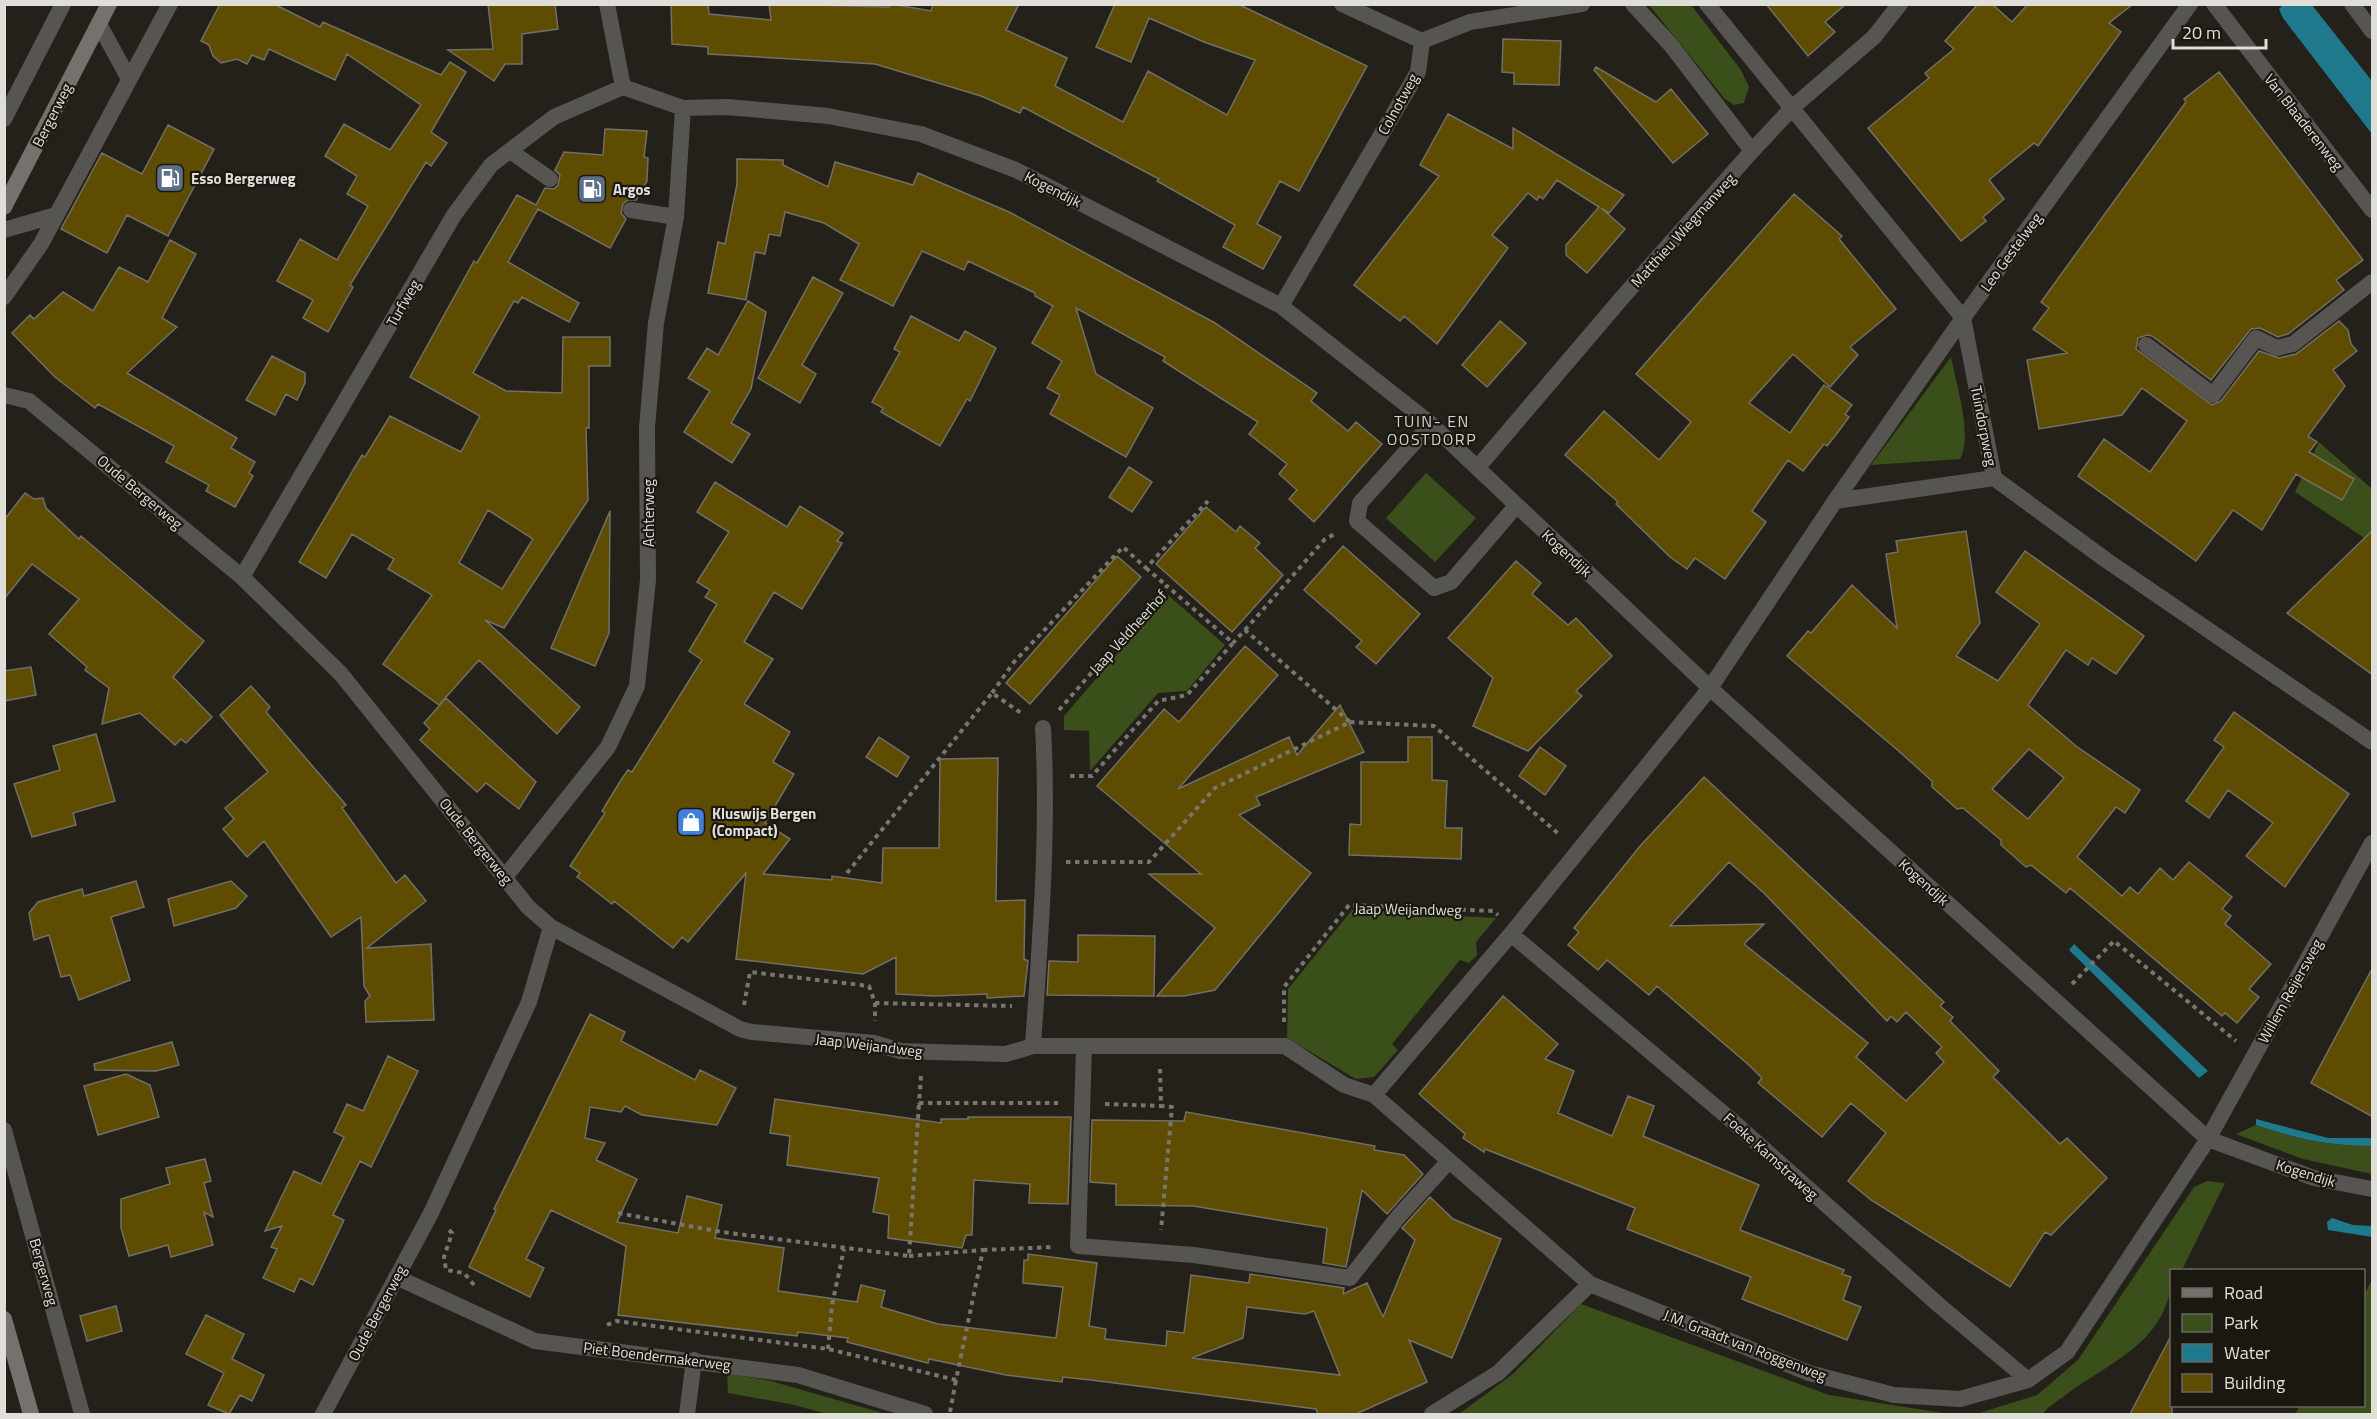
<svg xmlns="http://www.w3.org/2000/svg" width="2377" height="1419" viewBox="0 0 2377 1419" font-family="'Titillium Web',sans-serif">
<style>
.green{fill:#3a4f19}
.water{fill:#1f798d}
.building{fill:#5e4c01;stroke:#726f66;stroke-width:1.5;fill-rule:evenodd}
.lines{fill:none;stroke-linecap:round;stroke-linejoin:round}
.path{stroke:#787670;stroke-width:4;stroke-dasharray:4.5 4.5;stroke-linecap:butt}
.service{stroke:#575552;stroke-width:16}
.minor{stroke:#575552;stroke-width:16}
.tertiary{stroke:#575552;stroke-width:16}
.secondary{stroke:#75726d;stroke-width:16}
.labels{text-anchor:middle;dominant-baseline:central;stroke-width:4.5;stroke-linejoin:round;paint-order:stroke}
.street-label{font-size:15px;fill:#e0ded9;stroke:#1a1811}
.poi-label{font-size:15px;font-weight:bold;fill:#e0ded9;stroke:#1a1811;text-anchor:start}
.neighbourhood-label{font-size:16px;letter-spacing:1.5px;fill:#d5d2c9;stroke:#1a1811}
</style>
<rect width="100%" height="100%" fill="#23211a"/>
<path class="green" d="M1649,5H1691L1741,70L1749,87L1744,103L1734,105L1724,98Z
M1951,357C1956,384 1973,435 1960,459L1871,465Z
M2319,442L2372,489V543L2295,492Z
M1426,473L1476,518L1435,562L1386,518Z
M1168,595L1225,645L1187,691L1158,693L1090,771L1089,731L1064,730V716Z
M1352,910L1496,918L1476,942L1477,955L1469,963L1460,960L1392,1044L1398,1050L1374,1077L1356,1079L1287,1038L1288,989Z
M2256,1125C2298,1139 2328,1146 2372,1146V1174L2303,1159L2236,1134Z
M2207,1181L2225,1183L2182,1270H2172C2172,1342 2110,1361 2063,1397C2056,1402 2045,1409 2043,1414H1976L2037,1395L2078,1360L2194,1187Z
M2372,1280V1414H2295L2300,1406H2364V1295Z
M1581,1304L1829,1395L1949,1414H1459L1513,1374Z
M727,1373L771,1381L886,1414H828L790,1404L728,1393Z"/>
<path class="water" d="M2284,4L2312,5L2372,81V134L2283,18L2279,9Z
M2074,944L2208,1071L2199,1078L2069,950Z
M2256,1119L2328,1138H2372V1146C2328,1146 2298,1139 2256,1125Z
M2332,1218L2353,1225L2372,1226V1237L2328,1230L2327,1222Z"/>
<path class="building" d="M220,4H274L320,27L323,22L441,75L450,62L466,72L431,132L447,143L431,166L426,162L350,285L353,287L328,332L303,318L313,300L277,281L300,239L337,260L368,206L347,194L357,176L325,156L344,124L390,150L421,105L347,54L335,80L269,49L264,60L252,55L247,64L237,59L221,63L213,56L209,45L201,41Z
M488,4H555L558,29L522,34V64H505L494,81L448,50L493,49Z
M671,4H708L709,14L771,20L769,4L889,7L891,4L931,11L933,4H1019L1006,30L1067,58L1055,86L1123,122L1148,71L1227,115L1255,60L1204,42L1149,18L1131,62L1096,47L1115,4H1238L1367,66L1299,191L1280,181L1257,224L1281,237L1263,269L1223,247L1235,225L1157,181L1159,179L1023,107L1020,113L981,96L875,64L708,54V47L672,44Z
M1766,4H1846L1825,22L1835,32L1808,56Z
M1978,4H1992L2012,22L2028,4H2133L2109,23L2121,32L2038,146L2034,143L1989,180L2004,199L1983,217L1986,221L1961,241L1868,128L1929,78L1925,73L1954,49L1945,41Z
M1503,39L1561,41L1559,85L1514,84V73L1502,72Z
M1596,67L1656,102L1671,89L1708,134L1673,163L1594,70Z
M2219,72L2363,260L2336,280L2344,290L2288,334L2278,337L2260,328L2251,329L2211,380L2152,336L2147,335L2138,338L2136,349L2212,405L2221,401L2259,351L2279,358L2296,354L2339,321L2348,330L2351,344L2357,351L2333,370L2345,386L2308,436L2317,442L2309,452L2354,479L2342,500L2296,474L2262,530L2233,510L2196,561L2078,476L2104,439L2150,472L2187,421L2142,388L2122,415L2039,429L2027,360L2067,353L2033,329L2049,308L2041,302L2186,102L2184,99Z
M1448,114L1513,149V128L1624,195L1609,213L1601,208L1625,229L1587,273L1566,255V245L1599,207L1557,180L1543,199L1539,196L1537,200L1528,193L1492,235L1508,248L1437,344L1404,316L1400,321L1354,285L1439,176L1420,165Z
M168,125L214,149L168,236L127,215L107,253L61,229L102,153L142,174Z
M605,129L647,131L644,157L648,158L647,181L636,200H628L623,204L621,213L626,219L610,248L538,209L508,262L579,303L569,322L522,297L518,303L514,301L473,373L506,391L562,393L563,337H610V366H589V428H586L588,500L504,628L485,620L580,707L557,734L479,660L439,705L383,664L432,595L388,569L394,559L352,534L326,578L299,562L362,455L365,457L390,416L461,452L480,416L410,377L474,261L477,263L517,195L536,205L545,188L554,189L558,185L560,175L555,170L564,152L603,155ZM488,510L533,539L502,589L459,563Z
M737,159L783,160V165L828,187L835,162L913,185L918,173L1009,212L1215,323L1317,393L1311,401L1348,431L1356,422L1382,444L1314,522L1289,499L1297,490L1279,474L1287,464L1249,434L1258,422L1163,361L1165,357L1076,308L1096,374L1153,408L1126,457L1050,414L1060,395L1047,388L1062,361L1032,343L1053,306L1035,296V293L968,261L964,270L922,251L893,306L840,280L859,244L824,223L785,212L780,236L769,234L765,254L755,252L746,300L708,293L718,242L725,244L737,184Z
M1794,194L1842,236L1839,239L1896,309L1850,347L1858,355L1830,387L1793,354L1749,403L1790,433L1824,385L1852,405L1845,414L1849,417L1838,432L1827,446L1824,444L1803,471L1788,460L1752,511L1766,522L1725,579L1695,558L1687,569L1670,557L1616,504L1618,502L1565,455L1604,411L1659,460L1691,422L1636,374Z
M170,240L196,254L162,318L177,327L127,373L237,438L231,448L255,462L249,473L253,476L235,507L206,491L209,485L166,462L174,446L98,404L95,408L55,377L12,333L30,315L34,319L63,292L93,311L119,267L148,282Z
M813,277L843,293L802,365L816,374L800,403L758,378Z
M748,301L766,312L751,389L731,423L750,434L732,463L684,432L710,391L688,378L707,348L718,355Z
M911,316L959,341L965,331L996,348L970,401L967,399L940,446L881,412L883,408L872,402L900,352L894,349Z
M1500,321L1526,343L1487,387L1462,365Z
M272,356L305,373V383L297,400L286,394L275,415L246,400Z
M1129,467L1152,482L1132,512L1109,497Z
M715,482L787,527L800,506L843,533L837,541L842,543L802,609L774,592L744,642L773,659L744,704L790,732L773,762L794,774L765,823L790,839L763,874L832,880V876L882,883L883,848H939L940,759L998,758L996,901L1025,900L1024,959L1028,961L1024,996L987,998V994L935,996L896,994V957L863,974L736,959L746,873L688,942L682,937L673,948L614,901L612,904L580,879L577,877L580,873L570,866L605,813L602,811L621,780L628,770L632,772L702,660L689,651L717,604L705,597L710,590L697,582L729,532L697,512Z
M25,493L34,499L43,498L46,508L79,539L81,536L204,641L173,677L212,717L186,743L181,739L175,745L140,713L102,724L109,688L85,670L87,667L49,634L79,599L32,564L4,599V520Z
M1206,507L1236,532L1240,526L1260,543L1255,548L1283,575L1232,632L1156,564Z
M610,511L609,633L595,666L551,648Z
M2373,530V675L2287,613Z
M1966,531L1980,623L1956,656L1998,681L2040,624L1996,592L2025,551L2144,636L2116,674L2092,658L2088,665L2066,650L2028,705L2076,746L2140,790L2125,813L2116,807L2077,857L2122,896L2130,887L2138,894L2160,868L2173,880L2189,862L2232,897L2222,909L2231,916L2225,924L2271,964L2249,989L2259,997L2237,1023L2225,1013L2222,1016L2070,888L2066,893L2031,865L2026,867L2001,845V840L1963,808L1957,809L1932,787V781L1901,753L1787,656L1808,631L1811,633L1852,585L1897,628L1886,554L1898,552L1896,541ZM2029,749L2064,778L2028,819L1992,789Z
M1343,546L1420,614L1376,664L1356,647L1362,641L1304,590Z
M1117,556L1141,577L1030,704L1006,683Z
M1516,561L1541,583L1532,594L1568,625L1576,618L1612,656L1576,691L1582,696L1528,751L1473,726L1493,678L1448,638Z
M1245,646L1278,675L1178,789L1289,737L1297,755L1340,705L1364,752L1256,797L1260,805L1239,815L1311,873L1215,990L1184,996H1157L1215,928L1149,874H1201L1097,786L1164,709L1179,722Z
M31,667L36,695L4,701V671Z
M251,686L270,707L266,712L346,805L342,808L396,883L405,875L426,901L367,948L431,944L434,1020L366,1022L365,1001L370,996L364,986L361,917L331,937L264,841L247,857L223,829L234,819L225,808L268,772L220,715Z
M446,698L536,782L519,809L486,783L477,792L420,740L430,729L424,723Z
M2234,712L2349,794L2285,887L2246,856L2273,823L2228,790L2209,818L2186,801L2224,747L2214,740Z
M96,734L115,801L73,813L76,825L32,837L14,784L60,770L53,746Z
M879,737L909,757L897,777L866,757Z
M1408,737H1432V780L1447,781L1445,828H1462L1461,859L1349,855L1350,824L1361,825V762H1408Z
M1540,747L1566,766L1545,795L1519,776Z
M1704,777L1944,1002L1940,1006L1953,1017L1950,1021L1999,1071L1993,1077L2060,1144L2067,1138L2107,1178L2051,1235L2045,1232L2010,1287L1871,1200L1848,1181L1886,1133L1851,1103L1822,1137L1758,1083L1762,1078L1750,1066L1657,986L1649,995L1607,960L1598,970L1568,945L1579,932L1574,928L1641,845ZM1729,862L1765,894L1887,1021L1891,1016L1897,1022L1906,1012L1942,1047L1936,1053L1944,1062L1906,1101L1856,1057L1868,1043L1744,944L1764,924L1670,926Z
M136,881L144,907L111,917L130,980L79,1000L70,975L61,977L49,935L34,940L29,913L38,902L82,889L84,896Z
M231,881L247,896L236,908L174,926L168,899Z
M1078,935L1155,936L1154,996L1047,995L1049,961L1078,962Z
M2373,967V1117L2311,1083Z
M1503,996L1558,1044L1545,1059L1574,1071L1558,1113L1612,1136L1628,1096L1654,1106L1643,1136L1759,1185L1740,1230L1844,1270L1842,1274L1851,1277L1843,1300L1861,1307L1847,1340L1742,1299L1751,1277L1627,1229L1635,1208L1485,1149L1484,1152L1463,1138L1465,1134L1419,1094Z
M590,1014L625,1032L621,1041L695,1080L700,1070L736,1088L717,1125L642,1115L625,1106L621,1112L590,1107L585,1138L605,1143L596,1160L637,1179L617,1222L678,1233L687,1196L722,1205L715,1238L784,1248L778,1291L857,1302L861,1285L885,1291L881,1307L938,1324L1056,1338L1063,1287L1023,1283L1024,1260H1028V1254L1097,1263L1089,1326L1106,1329L1105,1339L1166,1346L1167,1331L1184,1333L1191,1275L1249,1283L1250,1274L1344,1288L1343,1294L1367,1283L1383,1317L1415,1240L1402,1228L1430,1197L1453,1219L1501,1239L1452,1358L1409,1340L1427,1382L1356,1414H1318L1316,1409L1091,1380L1063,1377L1062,1382L1006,1375L929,1359L928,1363L847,1342L848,1338L798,1332L797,1336L618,1315L626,1246L551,1210L526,1259L544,1268L530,1297L469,1267L496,1210L494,1209ZM1247,1307L1305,1314L1314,1311L1340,1375L1192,1358L1243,1338Z
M172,1042L179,1065L156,1071L95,1070L94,1064Z
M388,1056L418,1071L371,1167L360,1161L333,1215L344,1220L313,1285L300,1278L294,1292L263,1278L277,1249L271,1247L282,1226L265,1231L294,1171L321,1184L344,1137L334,1132L347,1104L363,1111Z
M126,1074L150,1085L159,1117L98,1135L84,1086Z
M775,1099L941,1123V1119H968V1117H1071L1068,1204L1029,1203L1030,1184L974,1180L972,1235H966L962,1248L888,1238L889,1215L873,1212L879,1178L787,1165L790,1136L770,1133Z
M1186,1112L1375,1146L1374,1150L1404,1155L1423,1174L1387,1214L1362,1190L1346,1267L1323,1263L1327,1228L1193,1206L1116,1205V1184L1090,1182L1092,1120L1184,1121Z
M205,1159L211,1181L204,1183L213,1217L204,1212L213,1245L171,1257L168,1245L129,1256L121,1228V1199L170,1184L166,1168Z
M116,1306L122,1331L87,1341L80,1316Z
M206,1315L244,1334L232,1359L264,1375L252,1401L240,1395L229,1414L208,1405L224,1373L186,1354Z
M2172,1334V1414H2130Z"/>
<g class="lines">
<path class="path" d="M1146,568L1167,586
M1245,630L1325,539L1337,533
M992,693L1014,662L1123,547L1146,568L1208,501
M1059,710L1167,586L1233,643L1187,695L1158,701L1092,776H1068
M1350,722L1434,726L1561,836
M1066,862H1149L1215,788L1350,722L1245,630L1233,643
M847,873L992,693L1024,715
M2072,984L2114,941L2236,1041
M875,1003L1012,1006
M744,1005L750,972L869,986L875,1003V1021
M1284,1022V987L1349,905L1493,911L1498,915
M1160,1069L1161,1106L1172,1107L1161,1230
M921,1076L919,1103H1058
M1105,1104L1161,1106
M618,1213L722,1232L909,1256L919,1103
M449,1230L452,1233L444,1257L446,1270L464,1273L474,1285
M983,1250L1054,1247
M607,1325L616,1321L828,1349L956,1380L983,1250L909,1256
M828,1349L832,1305L844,1249
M950,1412L956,1380"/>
<path class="service" d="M510,151L550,179
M631,210L676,217
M2146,345L2213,395L2256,338L2277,348L2293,344L2372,282
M1084,1046L1078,1246L1194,1255L1350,1278L1398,1217L1449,1161
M687,1414L694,1360"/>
<path class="minor" d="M607,4L623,87
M1342,4L1422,41
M1633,4L1670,44L1752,151
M1707,4L1963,318L1994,478L2106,560L2372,742
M2214,4L2372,210
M99,24L129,79
M1422,41L1470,22L1582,4
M623,87L683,108L727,107L828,116L921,134L1016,170L1281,306L1431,424L1710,688L2208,1139L2314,1178L2372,1189
M4,119L63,4
M4,230L56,215
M4,297L41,244L170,4
M1281,306L1418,72L1422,41
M4,395L29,401L242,577L341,674L528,907L551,927L529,1002L431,1213L323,1414
M1431,424L1360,503L1357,521L1434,588L1451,582L1516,506
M1478,467L1621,299L1752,151L1793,107L1874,37L1900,4
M1835,501L1994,478
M242,577L454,215L491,165L554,117L623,87
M505,877L608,747L637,686L648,580L647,427L656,323L676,217L683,108
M551,927L740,1029L752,1032L874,1043L900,1051L1006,1054L1033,1046H1285L1344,1085L1374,1095L1511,934L1710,688L1835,501L1963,318L2190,4
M1511,934L1730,1119L1940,1306L2028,1380
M1033,1046C1040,940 1049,834 1043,728
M1374,1095L1590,1284L1809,1373L1894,1395L1960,1399L2028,1380L2067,1352L2208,1139L2372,843
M4,1130L82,1414
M396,1277L535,1341L798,1375L925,1414
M1432,1414L1498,1373L1590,1284"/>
<path class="tertiary" d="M2352,4L2372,31"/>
<path class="secondary" d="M4,207L109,4
M4,1319L31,1414"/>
</g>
<defs>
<g id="fuel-square" transform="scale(1.5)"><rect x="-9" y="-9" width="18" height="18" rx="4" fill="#5c6f8a" stroke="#1a1811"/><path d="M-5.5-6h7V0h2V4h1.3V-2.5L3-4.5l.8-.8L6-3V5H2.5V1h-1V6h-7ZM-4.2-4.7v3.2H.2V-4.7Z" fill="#fff"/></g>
<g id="shop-square" transform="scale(1.5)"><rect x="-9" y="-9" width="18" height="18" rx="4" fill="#3f7fe0" stroke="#1a1811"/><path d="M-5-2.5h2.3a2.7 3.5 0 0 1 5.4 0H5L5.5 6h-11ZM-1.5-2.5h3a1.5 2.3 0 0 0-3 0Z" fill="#fff"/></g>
</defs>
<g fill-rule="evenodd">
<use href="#fuel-square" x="170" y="178"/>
<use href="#fuel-square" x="592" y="189"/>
<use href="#shop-square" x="691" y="822"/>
</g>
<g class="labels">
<g class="street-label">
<text transform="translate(1398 104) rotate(-61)">Colnotweg</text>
<text transform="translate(52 115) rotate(-63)">Bergerweg</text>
<text transform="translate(2304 122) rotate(52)">Van Blaaderenweg</text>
<text transform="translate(1053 189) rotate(27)">Kogendijk</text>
<text transform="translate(1683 230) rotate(-48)">Matthieu Wiegmanweg</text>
<text transform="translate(2011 252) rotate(-54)">Leo Gestelweg</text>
<text transform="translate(403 303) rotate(-60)">Turfweg</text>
<text transform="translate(1984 426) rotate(79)">Tuindorpweg</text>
<text transform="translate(140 492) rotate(40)">Oude Bergerweg</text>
<text transform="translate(648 513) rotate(-90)">Achterweg</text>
<text transform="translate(1567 553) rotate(43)">Kogendijk</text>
<text transform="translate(1128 632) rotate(-48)">Jaap Veldheerhof</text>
<text transform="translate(476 841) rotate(51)">Oude Bergerweg</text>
<text transform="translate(1924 882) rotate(42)">Kogendijk</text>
<text transform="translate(1408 909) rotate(1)">Jaap Weijandweg</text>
<text transform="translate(2290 991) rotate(-61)">Willem Reijersweg</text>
<text transform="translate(869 1045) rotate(7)">Jaap Weijandweg</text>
<text transform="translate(1771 1156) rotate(42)">Foeke Kamstraweg</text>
<text transform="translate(2306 1173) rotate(17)">Kogendijk</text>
<text transform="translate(44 1272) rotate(74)">Bergerweg</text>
<text transform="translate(377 1313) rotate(-62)">Oude Bergerweg</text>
<text transform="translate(1745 1345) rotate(21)">J.M. Graadt van Roggenweg</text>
<text transform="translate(657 1356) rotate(7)">Piet Boendermakerweg</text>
</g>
<g class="poi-label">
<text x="191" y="178">Esso Bergerweg</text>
<text x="613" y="189">Argos</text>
<text x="712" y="813">Kluswijs Bergen<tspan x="712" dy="17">(Compact)</tspan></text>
</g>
<g class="neighbourhood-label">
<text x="1432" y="421">TUIN- EN<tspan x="1432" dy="18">OOSTDORP</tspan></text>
</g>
</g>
<rect width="2377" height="1419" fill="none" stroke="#e0ded9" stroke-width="12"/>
<rect x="2170" y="1269" width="195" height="138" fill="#1a1811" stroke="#696761" stroke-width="1.5"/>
<rect x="2182" y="1288" width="30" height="9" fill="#75726d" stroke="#696761" stroke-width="1.5"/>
<text x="2224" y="1299" font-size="18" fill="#e0ded9">Road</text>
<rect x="2182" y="1314" width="30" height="18" fill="#3a4f19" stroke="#696761" stroke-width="1.5"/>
<text x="2224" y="1329" font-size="18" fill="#e0ded9">Park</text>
<rect x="2182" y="1344" width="30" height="18" fill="#1f798d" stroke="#696761" stroke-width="1.5"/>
<text x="2224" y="1359" font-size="18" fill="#e0ded9">Water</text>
<rect x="2182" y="1374" width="30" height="18" fill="#5e4c01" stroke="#696761" stroke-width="1.5"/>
<text x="2224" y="1389" font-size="18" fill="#e0ded9">Building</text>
<path d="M2173 39v9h93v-9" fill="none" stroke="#e0ded9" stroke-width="3"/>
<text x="2182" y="39" font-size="18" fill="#e0ded9" stroke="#1a1811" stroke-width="4.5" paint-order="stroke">20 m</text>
</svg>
